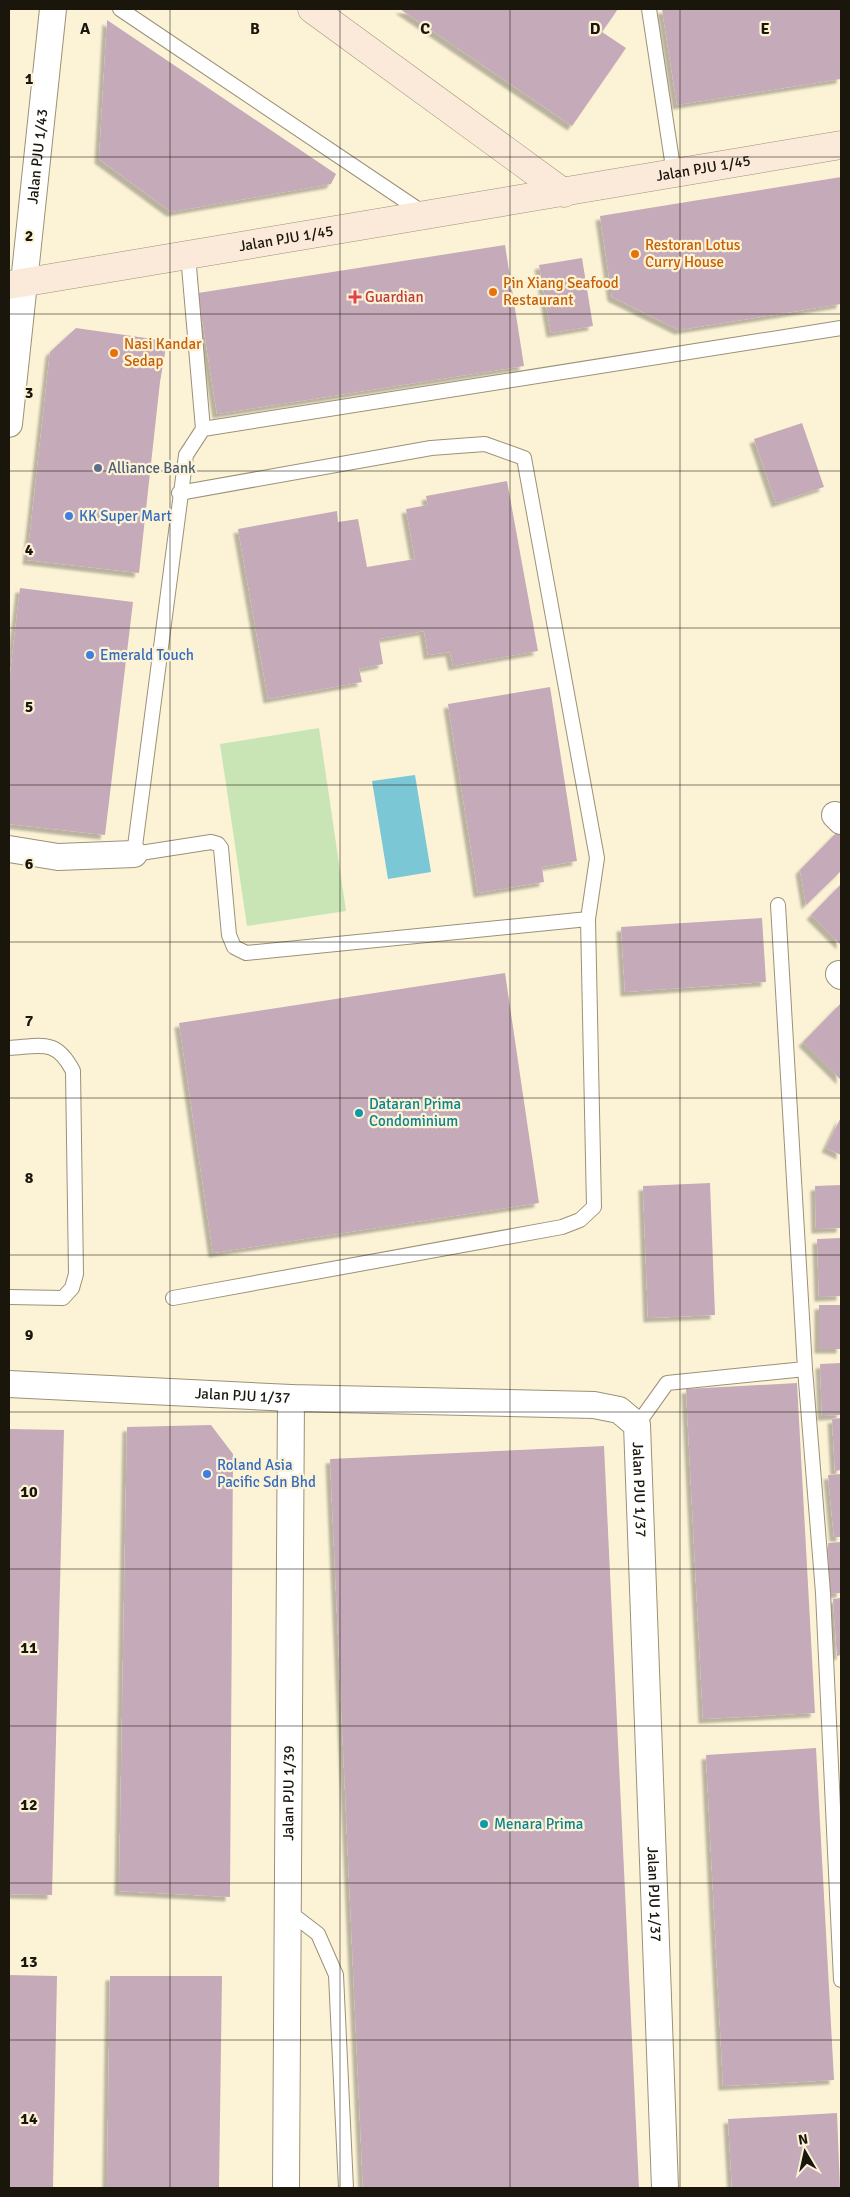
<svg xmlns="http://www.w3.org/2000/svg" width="850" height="2197" viewBox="0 0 850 2197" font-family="Signika,sans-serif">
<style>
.green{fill:#c9e5b5}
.water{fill:#7bc7d6}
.building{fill:#c5aab9;filter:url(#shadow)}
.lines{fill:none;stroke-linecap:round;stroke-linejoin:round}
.service-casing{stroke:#9a9177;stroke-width:16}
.minor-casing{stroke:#9a9177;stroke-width:28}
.secondary-casing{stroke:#9a9177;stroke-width:29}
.service{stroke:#fff;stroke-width:14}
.minor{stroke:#fff;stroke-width:26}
.secondary{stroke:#fbead9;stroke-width:28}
.grid{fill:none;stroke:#1a160c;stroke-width:1;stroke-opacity:0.55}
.food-dot{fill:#e8710a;stroke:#fcf3d7;stroke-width:2}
.health-dot{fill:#e0444e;stroke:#fcf3d7;stroke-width:2}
.service-dot{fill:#5c6f8a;stroke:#fcf3d7;stroke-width:2}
.shop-dot{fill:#3f7fe0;stroke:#fcf3d7;stroke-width:2}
.culture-dot{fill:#0f9aa8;stroke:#fcf3d7;stroke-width:2}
.labels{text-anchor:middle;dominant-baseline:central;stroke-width:4.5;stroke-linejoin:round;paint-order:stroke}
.street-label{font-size:15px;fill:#1a160c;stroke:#fcf3d7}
.food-label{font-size:15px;fill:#c56008;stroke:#fcf3d7;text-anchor:start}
.health-label{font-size:15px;fill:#be3a42;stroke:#fcf3d7;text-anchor:start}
.service-label{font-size:15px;fill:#4e5e75;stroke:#fcf3d7;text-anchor:start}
.shop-label{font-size:15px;fill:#366cbe;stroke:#fcf3d7;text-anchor:start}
.culture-label{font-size:15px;fill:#0d838f;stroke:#fcf3d7;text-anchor:start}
.grid-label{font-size:16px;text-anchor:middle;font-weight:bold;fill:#1a160c;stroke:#fcf3d7;stroke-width:4.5;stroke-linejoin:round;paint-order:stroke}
</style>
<defs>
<filter id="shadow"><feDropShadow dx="-4.5" dy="4.5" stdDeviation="1" flood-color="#0004"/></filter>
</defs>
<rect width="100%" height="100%" fill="#fcf3d7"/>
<path class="green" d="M319,728L346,911L247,926L220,744Z"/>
<path class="water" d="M415,775L431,872L388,879L372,781Z"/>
<path class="building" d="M400,9H618L602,32L626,48L572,126Z
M662,9H841V79L677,105Z
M107,20L336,174L331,184L171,212L99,159Z
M841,177V304L679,330L612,297L600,216Z
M505,245L524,366L217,414L198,293Z
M582,258L593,326L551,333L539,265Z
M76,328L167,341L160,382L139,573L27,560L50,352Z
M802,423L824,487L776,503L754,439Z
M507,481L538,651L453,666L450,652L428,655L424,631L379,639L383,664L359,669L362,682L268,699L238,529L337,511L338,522L358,519L367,567L415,559L406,509L428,505L426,496Z
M20,588L133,602L105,835L9,824V684Z
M550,687L577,861L542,867L544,882L478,893L448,704Z
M838,831L841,834V871L806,905L800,870Z
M841,884V945L811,915Z
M762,918L766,982L625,992L621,927Z
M505,973L539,1203L213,1253L179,1023Z
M841,1003V1080L803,1042Z
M841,1117V1155L826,1148Z
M710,1183L715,1315L648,1318L643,1186Z
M841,1185V1228L816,1229L815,1186Z
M841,1238V1296L819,1297L817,1239Z
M819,1305H841V1349H819Z
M841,1363V1415L822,1416L820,1364Z
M797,1383L815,1713L703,1719L686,1389Z
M841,1418V1470L835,1471L832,1419Z
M211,1425L233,1454L230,1897L119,1891L127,1427Z
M9,1429L64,1430L52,1895L9,1894Z
M604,1446L639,2188H363L330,1459Z
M841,1474V1537H834L828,1475Z
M841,1542V1593L830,1594L828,1543Z
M841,1598V1655L837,1656L833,1599Z
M816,1748L834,2080L723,2086L706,1755Z
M9,1975L57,1976L53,2188H9Z
M110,1976H222L219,2188H107Z
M837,2113L840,2188H732L728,2119Z"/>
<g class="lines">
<g class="service-casing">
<path id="service" d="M120,9L425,214
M649,9L674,174
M188,255L203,429
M778,905L805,1369L823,1593L841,1980
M588,919L246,953L234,947L229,935L221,848L218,844L211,842L134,854L186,455L203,429L841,328
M9,1048C41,1046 56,1038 73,1071L76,1274L72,1288L63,1298L9,1297
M173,1298L562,1227L580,1220L594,1207L588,919L597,858L524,458L485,444L431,448L179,493
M637,1425L667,1383L805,1369
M288,1911L318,1934L336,1975L346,2188"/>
</g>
<g class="minor-casing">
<g id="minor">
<path id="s1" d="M9,424L53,9"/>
<path d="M835,815L841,821"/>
<path d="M9,849L58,857L134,854"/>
<path d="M839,974L841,976"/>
<path id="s2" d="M9,1384L291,1398L594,1405L619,1410L637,1425L665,2188"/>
<path id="s3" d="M286,2188L291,1398"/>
</g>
</g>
<g class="secondary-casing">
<g id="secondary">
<path d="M312,9L564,193"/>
<path id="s4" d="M9,285L841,145"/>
</g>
</g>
<use href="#service" class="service"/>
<use href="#minor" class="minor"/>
<use href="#secondary" class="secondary"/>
</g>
<path class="grid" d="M170,9V2188M340,9V2188M510,9V2188M680,9V2188M9,157H841M9,314H841M9,471H841M9,628H841M9,785H841M9,942H841M9,1098H841M9,1255H841M9,1412H841M9,1569H841M9,1726H841M9,1883H841M9,2040H841"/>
<g class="food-dot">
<circle cx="635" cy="254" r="5"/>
<circle cx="493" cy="292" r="5"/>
<circle cx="114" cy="353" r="5"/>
</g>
<path class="health-dot" d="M352.5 289.5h5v5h5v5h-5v5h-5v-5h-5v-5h5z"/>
<circle class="service-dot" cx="98" cy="468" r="5"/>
<g class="shop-dot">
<circle cx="69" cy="516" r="5"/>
<circle cx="90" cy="655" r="5"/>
<circle cx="207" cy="1474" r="5"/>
</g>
<g class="culture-dot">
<circle cx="359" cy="1113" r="5"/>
<circle cx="484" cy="1824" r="5"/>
</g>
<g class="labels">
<g class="street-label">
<text stroke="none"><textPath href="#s1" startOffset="269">Jalan PJU 1/43</textPath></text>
<text stroke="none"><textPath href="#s4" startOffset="704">Jalan PJU 1/45</textPath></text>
<text stroke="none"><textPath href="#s4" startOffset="281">Jalan PJU 1/45</textPath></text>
<text stroke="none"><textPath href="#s2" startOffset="234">Jalan PJU 1/37</textPath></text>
<text stroke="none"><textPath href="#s2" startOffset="699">Jalan PJU 1/37</textPath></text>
<text stroke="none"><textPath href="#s3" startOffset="395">Jalan PJU 1/39</textPath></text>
<text stroke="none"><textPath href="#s2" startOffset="1104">Jalan PJU 1/37</textPath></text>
</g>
<g class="food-label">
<text x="645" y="245">Restoran Lotus<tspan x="645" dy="17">Curry House</tspan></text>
<text x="503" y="283">Pin Xiang Seafood<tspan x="503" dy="17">Restaurant</tspan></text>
<text x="124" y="344">Nasi Kandar<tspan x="124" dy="17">Sedap</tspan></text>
</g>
<g class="health-label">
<text x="365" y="297">Guardian</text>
</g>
<g class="service-label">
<text x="108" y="468">Alliance Bank</text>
</g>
<g class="shop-label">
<text x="79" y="516">KK Super Mart</text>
<text x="100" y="655">Emerald Touch</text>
<text x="217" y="1465">Roland Asia<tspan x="217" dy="17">Pacific Sdn Bhd</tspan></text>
</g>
<g class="culture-label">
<text x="369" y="1104">Dataran Prima<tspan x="369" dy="17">Condominium</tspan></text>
<text x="494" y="1824">Menara Prima</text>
</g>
</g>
<g class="grid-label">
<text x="85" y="34">A</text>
<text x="255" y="34">B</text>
<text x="425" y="34">C</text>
<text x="595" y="34">D</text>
<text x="765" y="34">E</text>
<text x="29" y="84">1</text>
<text x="29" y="241">2</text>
<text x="29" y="398">3</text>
<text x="29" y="555">4</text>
<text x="29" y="712">5</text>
<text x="29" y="869">6</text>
<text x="29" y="1026">7</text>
<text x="29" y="1183">8</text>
<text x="29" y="1340">9</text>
<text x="29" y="1497">10</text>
<text x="29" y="1653">11</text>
<text x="29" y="1810">12</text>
<text x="29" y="1967">13</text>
<text x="29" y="2124">14</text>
</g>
<rect width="850" height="2197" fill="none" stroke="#1a160c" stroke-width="20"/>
<g transform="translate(805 2152) rotate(351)" stroke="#fcf3d7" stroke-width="4" paint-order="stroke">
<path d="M0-4L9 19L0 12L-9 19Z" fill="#1a160c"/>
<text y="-8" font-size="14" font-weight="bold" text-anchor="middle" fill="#1a160c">N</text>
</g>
</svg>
